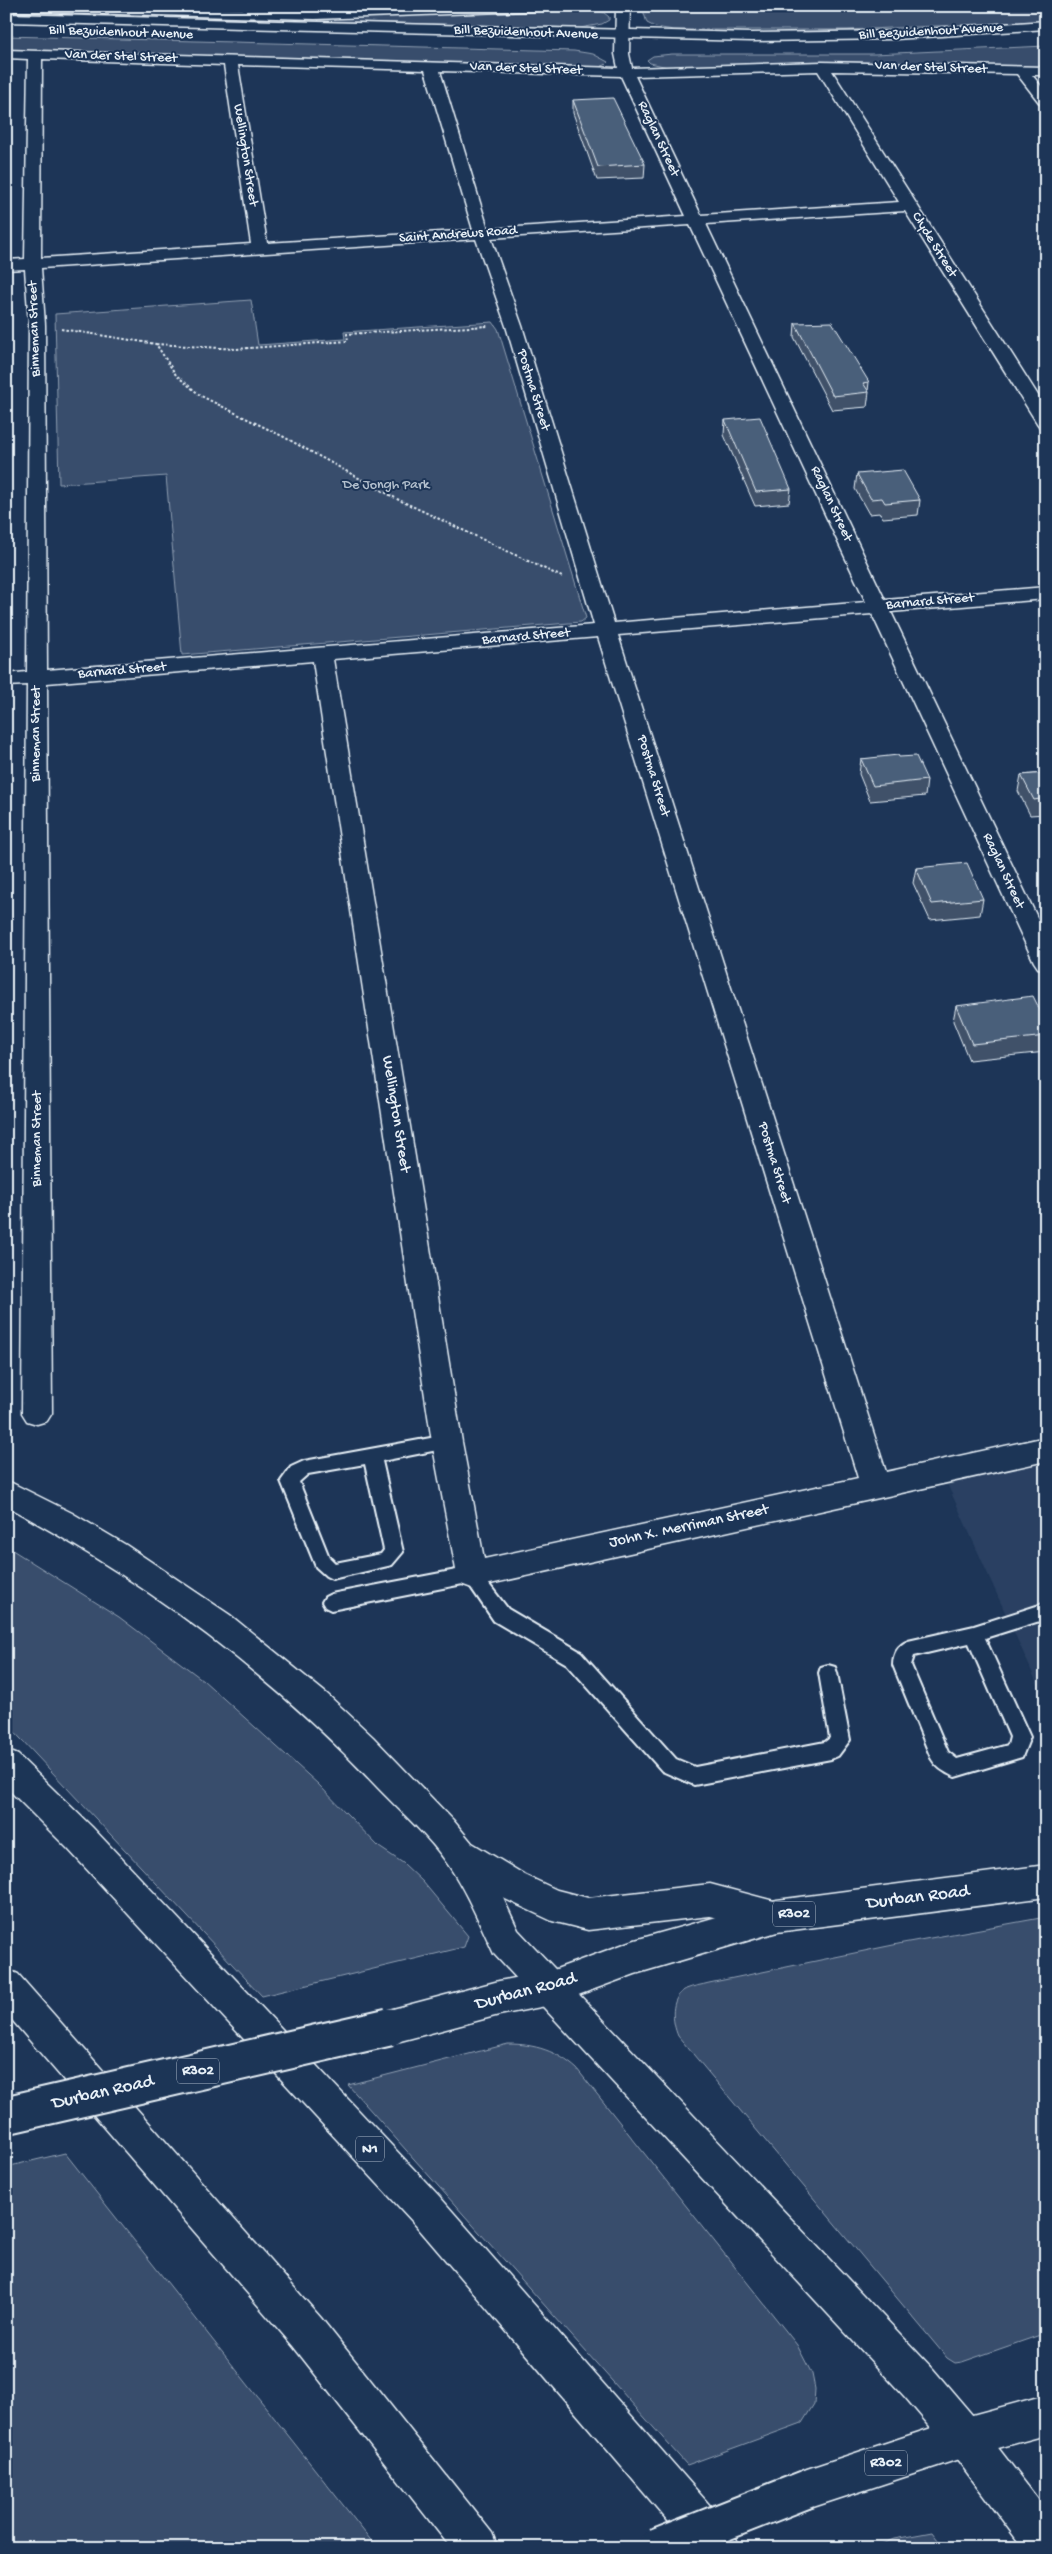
<svg xmlns="http://www.w3.org/2000/svg" width="1052" height="2554" viewBox="0 0 1052 2554" font-family="'Gochi Hand',sans-serif">
<style>
.built{fill:#2a4162}
.green{fill:#374d6c;stroke:#909fb2}
.lines{fill:none;stroke-linecap:round;stroke-linejoin:round}
.service-casing{stroke:#e8f1f8;stroke-width:4}
.minor-casing{stroke:#e8f1f8;stroke-width:3}
.secondary-casing{stroke:#e8f1f8;stroke-width:3}
.primary-casing{stroke:#e8f1f8;stroke-width:3}
.motorway-casing{stroke:#e8f1f8;stroke-width:3}
.path{stroke:#e8f1f8;stroke-width:2;stroke-dasharray:2.5 2;stroke-linecap:butt}
.service{fill:#1d3557;fill-rule:evenodd}
.minor{fill:#1d3557;fill-rule:evenodd}
.secondary{fill:#1d3557;fill-rule:evenodd}
.primary{fill:#1d3557;fill-rule:evenodd}
.motorway{fill:#1d3557;fill-rule:evenodd}
.primary-bridge-casing{stroke:#e8f1f8;stroke-width:41;stroke-linecap:butt}
.primary-bridge{stroke:#1d3557;stroke-width:37}
.wall{fill:#3f5169;stroke:#e8f1f8}
.building{fill:#495e7a;stroke:#e8f1f8}
.labels{text-anchor:middle;dominant-baseline:central;stroke-width:4;stroke-linejoin:round;paint-order:stroke}
.far-street-label{font-size:14px;fill:#e8f1f8;stroke:#1d3557}
.far-park-label{font-size:14px;fill:#b3c0ce;stroke:#1d3557}
.shield{fill:#1d3557;stroke:#abb9c8;stroke-width:1}
.shield-label{font-size:15px;font-weight:bold;fill:#e8f1f8}
.street-label{font-size:16px;fill:#e8f1f8;stroke:#1d3557}
.near-street-label{font-size:19px;fill:#e8f1f8;stroke:#1d3557}
</style>
<rect width="100%" height="100%" fill="#1d3557"/>
<filter id="ink" filterUnits="userSpaceOnUse"><feTurbulence type="fractalNoise" baseFrequency=".02" numOctaves="2"/><feDisplacementMap in="SourceGraphic" scale="10" xChannelSelector="R" yChannelSelector="G"/><feConvolveMatrix kernelMatrix="1 2 1 2 8 2 1 2 1" color-interpolation-filters="sRGB"/></filter>
<g filter="url(#ink)">
<path class="built" d="M1046,1447V1703L941,1470Z"/>
<path class="green" d="M650,6H1046V21L847,30H674L655,27L647,23L643,10Z
M589,8L603,12L609,17V20L602,24L580,28L318,21L320,18Z
M6,36L574,51L593,54L608,62L605,65L596,68L6,51Z
M1046,46V67L851,62L668,67L650,63L647,60L653,56L672,54H874Z
M251,300L258,345L345,339L344,332L493,322L498,329L586,618L581,622L182,655L166,476L59,484L55,314Z
M6,1546L119,1617L203,1680L318,1784L379,1847L403,1863L423,1882L468,1936L464,1947L262,1996L6,1723Z
M1046,1917V2333L962,2362L955,2363L947,2358L678,2036C672,2022 669,1998 686,1989C693,1986 702,1985 709,1983L903,1943Z
M508,2044C535,2044 557,2051 577,2069L797,2345L812,2374L815,2389L814,2404L802,2423L687,2465L348,2085Z
M65,2153L377,2548H6V2167Z
M932,2532L944,2548H872L894,2539Z"/>
<g class="lines">
<g class="service-casing">
<path id="service" d="M447,1435L453,1437L456,1442L453,1447L382,1461L403,1552L392,1565L332,1579L326,1576L316,1567L281,1481L291,1467L304,1461ZM365,1464L384,1550L381,1554L335,1563L329,1557L299,1482L308,1474Z
M472,1567L478,1570L508,1609L581,1652L676,1759L695,1767L825,1742L830,1738L819,1673L821,1667L828,1665L835,1667L837,1673L850,1740L838,1756L831,1759L694,1785L662,1771L567,1664L494,1621L468,1583L331,1610L325,1607L322,1602L325,1597L331,1594Z
M1046,1603V1619L985,1638L1030,1737L1022,1757L955,1777C945,1773 936,1767 931,1758L893,1665C893,1654 898,1645 908,1641L974,1626ZM969,1643L1010,1737L1008,1745L957,1759L948,1752L911,1665L914,1656Z"/>
</g>
<g class="minor-casing">
<path id="minor" d="M6,6H133L315,11L440,6H561L554,10L315,19L6,11Z
M616,6H630L629,54L632,68L822,62L1046,67V75H1032L1046,92V106L1041,105L1017,74L832,71L1046,408V428L1040,427L1037,423L905,211L706,224L885,600L1046,587V599L891,612L1046,936V970L1038,968L1034,962L872,614L618,635L886,1472L1046,1437V1461L472,1588L461,1584L457,1575L432,1442L313,661L47,683L52,1413L47,1421L37,1424L27,1421L22,1413L27,685L6,686V674L27,672L29,325L25,269L6,270V260L25,259L28,59L6,58V50L618,68L615,54ZM42,59L224,65L251,244L41,258ZM238,65L425,70L473,230L267,243ZM440,71L621,76L686,216L488,229ZM818,71L899,202L701,215L635,76ZM690,225L866,602L614,623L522,326L491,238ZM476,239L506,326L594,625L47,670L45,325L41,268ZM598,637L858,1478L484,1559L462,1442L333,659Z"/>
</g>
<g class="secondary-casing">
<path id="secondary" d="M6,14L751,33L896,31L1046,21V29L896,39L751,41L6,22Z"/>
</g>
<g class="primary-casing">
<path id="primary" d="M1046,1865V1897L777,1932L635,1974L551,2005L499,2015L389,2044L376,2039L371,2027L376,2015L389,2010L499,1981L551,1971L635,1940L777,1900Z
M1046,2395V2435L965,2457L807,2509L793,2503L787,2489L793,2475L807,2469L965,2417Z"/>
</g>
<g class="motorway-casing">
<path id="motorway" d="M6,1480L72,1513L126,1545L230,1615L327,1694L373,1737L453,1820L472,1843L525,1875L557,1890L588,1898L710,1884L789,1905L794,1916L789,1927L777,1932L710,1916L588,1930L552,1921L503,1898L518,1930L933,2369L979,2423L1046,2510V2548H1023L951,2451L905,2397L494,1954C480,1924 467,1893 449,1866C430,1837 402,1813 378,1788C270,1673 145,1581 6,1506Z
M6,1750L18,1755L92,1827L439,2196L734,2533L740,2548H691L413,2222L68,1849L6,1787Z
M6,1969L18,1974L321,2318L492,2533L498,2548H451L293,2346L6,2013Z"/>
</g>
<path class="path" d="M61,329L156,344L176,375L201,396L284,437L397,499L562,577
M156,344L236,349L348,341L347,334L488,326"/>
<use href="#service" class="service"/>
<use href="#minor" class="minor"/>
<use href="#secondary" class="secondary"/>
<use href="#primary" class="primary"/>
<use href="#motorway" class="motorway"/>
<g class="primary-bridge-casing">
<path id="primary-bridge" d="M6,2115L389,2027
M657,2548L807,2489"/>
</g>
<use href="#primary-bridge" class="primary-bridge"/>
</g>
<path class="wall" d="M573,100L645,164L644,178L597,180L573,113Z
M795,323L869,382L868,391L869,392L867,407L832,410L794,337Z
M725,420L791,489L789,503L755,506L724,435Z
M857,474L920,500L918,515L883,518L880,513L869,514L855,489Z
M899,757L927,780L925,796L870,801L859,774L861,759Z
M1046,773V814L1030,815L1018,791L1021,775Z
M916,868L983,899L980,915L930,920L913,883Z
M956,1006L1046,1022V1052L969,1060L953,1021Z"/>
<path class="building" d="M613,98L645,164L598,167L573,100Z
M832,322L869,382L863,383L869,392L833,396L795,323Z
M760,417L791,489L756,492L725,420Z
M903,470L920,500L885,503L882,498L871,499L857,474Z
M898,755L899,757L916,756L927,780L873,786L861,759Z
M1046,773V798L1034,800L1021,775Z
M967,863L983,899L932,904L916,868Z
M1033,996L1046,1022V1036L972,1044L956,1006Z"/>
</g>
<g class="labels">
<g class="far-street-label">
<text transform="translate(931 32) rotate(-3)">Bill Bezuidenhout Avenue</text>
<text transform="translate(121 33) rotate(2)">Bill Bezuidenhout Avenue</text>
<text transform="translate(526 33) rotate(2)">Bill Bezuidenhout Avenue</text>
<text transform="translate(121 57) rotate(2)">Van der Stel Street</text>
<text transform="translate(931 68) rotate(2)">Van der Stel Street</text>
<text transform="translate(526 69) rotate(2)">Van der Stel Street</text>
<text transform="translate(658 139) rotate(65)">Raglan Street</text>
<text transform="translate(245 155) rotate(81)">Wellington Street</text>
<text transform="translate(458 235) rotate(-4)">Saint Andrews Road</text>
<text transform="translate(934 245) rotate(58)">Clyde Street</text>
<text transform="translate(35 329) rotate(-92)">Binneman Street</text>
<text transform="translate(533 390) rotate(73)">Postma Street</text>
<text transform="translate(831 504) rotate(65)">Raglan Street</text>
<text transform="translate(930 602) rotate(-5)">Barnard Street</text>
<text transform="translate(526 637) rotate(-5)">Barnard Street</text>
<text transform="translate(122 671) rotate(-5)">Barnard Street</text>
<text transform="translate(36 734) rotate(-90)">Binneman Street</text>
<text transform="translate(653 776) rotate(73)">Postma Street</text>
<text transform="translate(1003 871) rotate(65)">Raglan Street</text>
<text transform="translate(37 1139) rotate(-90)">Binneman Street</text>
<text transform="translate(774 1163) rotate(73)">Postma Street</text>
</g>
<g class="far-park-label">
<text x="386" y="485">De Jongh Park</text>
</g>
<g class="shield">
<rect x="773" y="1901.5" width="42" height="25" rx="4"/>
<rect x="177" y="2058.5" width="42" height="25" rx="4"/>
<rect x="356" y="2136.5" width="28" height="25" rx="4"/>
<rect x="865" y="2450.5" width="42" height="25" rx="4"/>
</g>
<g class="shield-label">
<text x="794" y="1914">R302</text>
<text x="198" y="2071">R302</text>
<text x="370" y="2149">N1</text>
<text x="886" y="2463">R302</text>
</g>
<g class="street-label">
<text transform="translate(395 1114) rotate(81)">Wellington Street</text>
<text transform="translate(689 1527) rotate(-12)">John X. Merriman Street</text>
</g>
<g class="near-street-label">
<text transform="translate(918 1898) rotate(-7)">Durban Road</text>
<text transform="translate(526 1992) rotate(-15)">Durban Road</text>
<text transform="translate(103 2093) rotate(-13)">Durban Road</text>
</g>
</g>
<rect width="1052" height="2554" fill="none" stroke="#1d3557" stroke-width="25"/>
<rect x="12" y="12" width="1027" height="2529" fill="none" stroke="#e8f1f8" stroke-width="2" filter="url(#ink)"/>
</svg>
